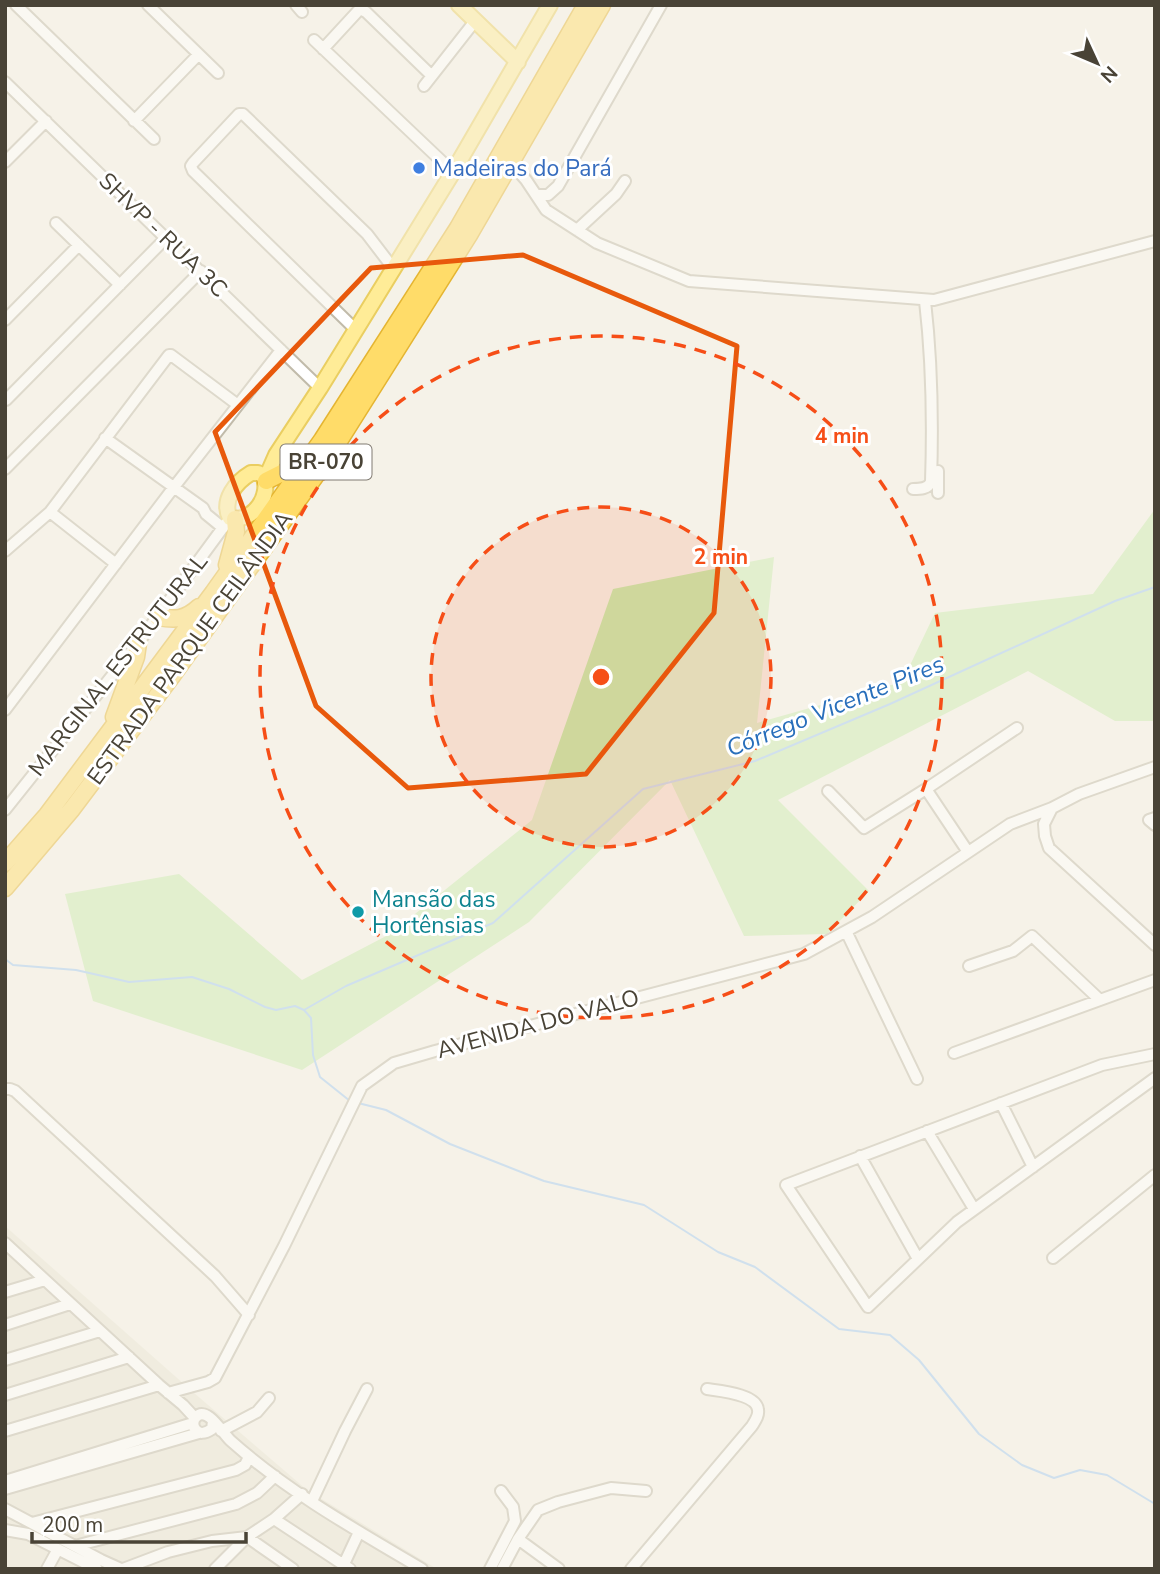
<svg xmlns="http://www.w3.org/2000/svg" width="1160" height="1574" viewBox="0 0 1160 1574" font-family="'Nunito Sans',sans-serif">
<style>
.residential{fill:#e9e5d6}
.green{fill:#caebaf}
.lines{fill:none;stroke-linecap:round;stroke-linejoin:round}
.stream{stroke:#a2caf4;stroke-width:2}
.minor-casing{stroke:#c1bbaa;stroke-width:14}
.major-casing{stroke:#eace61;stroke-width:18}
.highway-casing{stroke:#e5b532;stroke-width:19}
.minor{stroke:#fff;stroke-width:10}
.major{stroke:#ffec97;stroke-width:14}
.highway{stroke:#ffdc69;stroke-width:16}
.marked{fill:none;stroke:#e8590c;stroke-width:5;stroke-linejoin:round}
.ring{fill:none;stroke:#f64e17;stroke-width:3.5;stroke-dasharray:12 9}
.shop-dot{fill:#3f7fe0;stroke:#fff;stroke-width:2.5}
.culture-dot{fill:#0f9aa8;stroke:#fff;stroke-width:2.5}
.labels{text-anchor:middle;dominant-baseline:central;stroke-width:6;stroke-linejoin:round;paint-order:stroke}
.shield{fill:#fff;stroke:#807b72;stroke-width:2}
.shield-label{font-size:21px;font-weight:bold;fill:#494336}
.shop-label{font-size:23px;fill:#366cbe;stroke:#fff;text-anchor:start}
.street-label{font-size:23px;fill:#494336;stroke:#fff}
.culture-label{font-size:23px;fill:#0d838f;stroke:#fff;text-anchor:start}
.water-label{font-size:24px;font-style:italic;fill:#296fbb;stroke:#fff}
.centre{fill:#f64e17;stroke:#fff;stroke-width:3.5}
.ring-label{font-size:21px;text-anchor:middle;font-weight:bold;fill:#f64e17;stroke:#fff;stroke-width:6;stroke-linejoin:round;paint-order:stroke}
</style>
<rect width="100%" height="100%" fill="#f5f2e8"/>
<path class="residential" d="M5,1226L193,1392L307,1490L437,1569H5Z"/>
<path class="green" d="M1155,509V721H1115L1028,671L778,800L869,891L827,934L744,936L670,780L529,922L302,1070L93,1001L65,894L179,874L302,980L390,934L532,820L613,589L774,557L757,723L902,682L935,613L1093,594Z"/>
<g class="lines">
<path class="stream" d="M5,959L13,965L76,970L129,982L192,977L229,989L265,1007L276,1010L295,1006L304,1010L311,1018L313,1055L320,1077L350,1101
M304,1010L346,986L493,923L643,789L755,761L890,704L1115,601L1155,587
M358,1103L386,1110L450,1144L544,1181L644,1205L718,1252L755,1267L839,1329L890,1335L919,1360L979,1434L1022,1465L1054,1478L1080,1470L1107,1475L1155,1504"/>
<g class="minor-casing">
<path id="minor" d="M16,5L154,139
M148,5L218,73
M296,5L302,12
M314,40L453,172
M323,49L358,11L362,10L366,12L431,75
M5,82L320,388
M424,86L475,21
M134,121L198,55
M5,162L46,121
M511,163L526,180L546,210L597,243L689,281L934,300L1155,241
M536,195H548L558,186L661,5
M56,223L120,285
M577,230L616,194L625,181
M5,320L79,245
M356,330L193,171L191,166L193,163L239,114H243L367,234L393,268
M6,400L166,238
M238,405L281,350
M105,438L203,508L206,514L223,528
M5,469L201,271
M938,471V493
M913,489C920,489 928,489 931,482C933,421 932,361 925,301
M50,512L116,564
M5,551L50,512L169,355H171L238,405L174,487L5,710
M1155,767L1079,794L1052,808L1044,824L1045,836L1049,848L1155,945
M926,789L968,852
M828,791L864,828L926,789L1017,728
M5,810L138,643L230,518
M1155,818L1149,820L1155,825
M846,931L917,1079
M969,966L1013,951L1032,936L1100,1000
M954,1053L1155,980
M1155,1054L1102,1065L786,1185L868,1307L957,1222L1155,1078
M5,1089H10L15,1091L215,1276L249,1315
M1001,1103L1033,1167
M927,1131L974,1209
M860,1156L918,1259
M5,1243L159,1385L183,1405L195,1418
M1053,1258L1155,1175
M5,1292L45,1280
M5,1325L70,1304
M5,1360L100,1331
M168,1393L208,1382L215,1378L284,1246L362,1086L394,1063L435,1051L804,954L872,917L1010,824L1052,808
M5,1395L129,1357
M213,1421L212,1429C206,1433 198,1436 194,1427C193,1424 193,1420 196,1417C207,1405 223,1434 231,1441C288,1492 356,1530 422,1569
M5,1431L159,1385
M221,1431L257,1412L269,1398
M5,1481L193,1423
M5,1489L199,1433
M312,1501L345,1431L367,1389
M5,1509L101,1560L121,1569
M274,1519L350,1569
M32,1523L236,1470L245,1465L249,1457
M5,1530L28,1534L97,1569
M518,1539L559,1569
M75,1546L236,1504L257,1493L275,1476
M344,1564L359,1532
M47,1569L58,1549
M123,1569L168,1552L212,1541L247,1537L293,1569
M215,1569L247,1537L274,1519L302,1494
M490,1569L515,1521L513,1507L501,1491
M502,1569L518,1539L538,1510L558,1502L611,1488L646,1491
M631,1569L752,1426C755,1421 759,1416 758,1410C757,1394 720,1391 707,1389"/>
</g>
<g class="major-casing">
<path id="major" d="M459,5L518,62
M251,473H258L263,475C272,495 254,523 230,518C221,500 236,482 251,473Z
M265,480L276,455L320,388L453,172L550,5"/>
</g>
<g class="highway-casing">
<path id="highway" d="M266,481L286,471L305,457
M227,565L236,532L235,519
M158,617C175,620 185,620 199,607
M114,717L136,657L138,643
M5,863L47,815L107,735L213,593L322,440L458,228L586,5
M5,888L72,809L172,676L329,457L469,235L602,5"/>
</g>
<use href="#minor" class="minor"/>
<use href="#major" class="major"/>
<use href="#highway" class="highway"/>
</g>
<path d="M0 0H1160V1574H0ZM523,255L737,346L714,613L586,774L408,788L316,706L215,432L371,268Z" fill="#f5f2e8" fill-opacity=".55" fill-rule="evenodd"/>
<path class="marked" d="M523,255L737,346L714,613L586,774L408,788L316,706L215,432L371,268Z"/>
<circle cx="601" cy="677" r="170" fill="#f64e17" fill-opacity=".12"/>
<g class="ring">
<circle cx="601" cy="677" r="170"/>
<circle cx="601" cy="677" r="341"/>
</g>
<circle class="shop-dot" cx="419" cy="168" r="7"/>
<circle class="culture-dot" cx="358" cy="912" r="7"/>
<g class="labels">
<rect class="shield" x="280.5" y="444.5" width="91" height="35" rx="5"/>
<g class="shield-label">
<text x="326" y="462">BR-070</text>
</g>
<g class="shop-label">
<text x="433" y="168">Madeiras do Pará</text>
</g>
<g class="street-label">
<text transform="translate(163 235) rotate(44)">SHVP - RUA 3C</text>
<text transform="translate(190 648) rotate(-54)">ESTRADA PARQUE CEILÂNDIA</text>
<text transform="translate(118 665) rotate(-52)">MARGINAL ESTRUTURAL</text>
<text transform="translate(538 1024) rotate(-15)">AVENIDA DO VALO</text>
</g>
<g class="culture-label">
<text x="372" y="899">Mansão das<tspan x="372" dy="26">Hortênsias</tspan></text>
</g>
<g class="water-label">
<text transform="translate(835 706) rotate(-22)">Córrego Vicente Pires</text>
</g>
</g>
<circle cx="601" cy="677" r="10" class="centre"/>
<g class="ring-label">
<text x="842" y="443">4 min</text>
<text x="721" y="564">2 min</text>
</g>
<rect width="1160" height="1574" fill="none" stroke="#494336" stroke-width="14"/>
<g transform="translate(1097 63) rotate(134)" stroke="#ffffff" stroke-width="5" paint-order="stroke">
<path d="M0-5L12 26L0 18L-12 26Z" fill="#494336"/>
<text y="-10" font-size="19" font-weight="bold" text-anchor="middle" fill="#494336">N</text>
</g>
<path d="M32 1532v10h214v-10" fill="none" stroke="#494336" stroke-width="3.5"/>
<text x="42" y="1532" font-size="21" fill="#494336" stroke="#ffffff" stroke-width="5" paint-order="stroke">200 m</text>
</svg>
